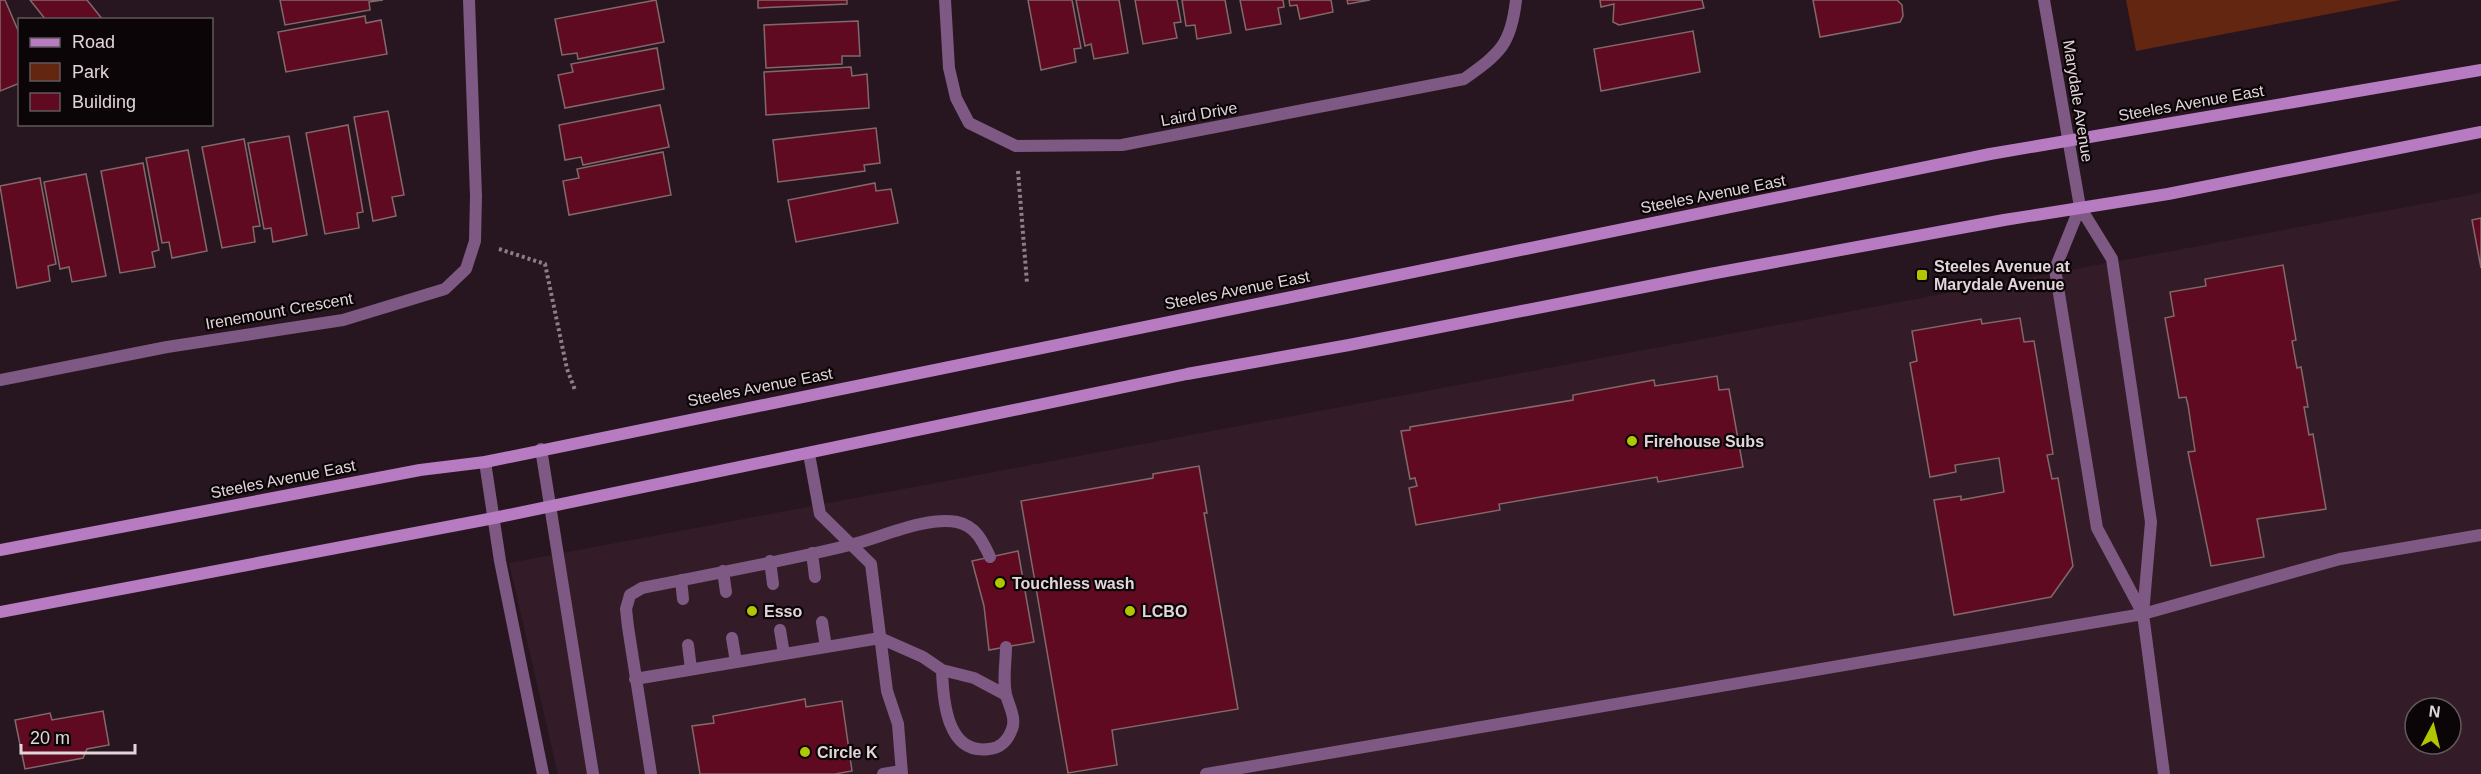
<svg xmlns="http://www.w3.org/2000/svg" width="2481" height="774" viewBox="0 0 2481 774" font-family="Helvetica,sans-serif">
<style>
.built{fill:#331c28;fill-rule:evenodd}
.green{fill:#632611}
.building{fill:#600a21;stroke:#81696b;stroke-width:1.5}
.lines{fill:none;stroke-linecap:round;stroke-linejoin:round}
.path{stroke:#8d7e85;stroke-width:4;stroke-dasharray:3 3;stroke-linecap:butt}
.lane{stroke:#7e5984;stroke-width:12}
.street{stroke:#7e5984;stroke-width:12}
.secondary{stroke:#b67bc1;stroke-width:12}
.poi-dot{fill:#b1c500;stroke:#0b0508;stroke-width:2}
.labels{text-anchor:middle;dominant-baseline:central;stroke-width:4.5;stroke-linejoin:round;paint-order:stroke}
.street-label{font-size:16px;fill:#e1d5da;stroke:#0b0508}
.poi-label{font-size:16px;font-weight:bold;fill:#e1d5da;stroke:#0b0508;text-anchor:start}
</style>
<rect width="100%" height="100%" fill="#27161f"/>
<path class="built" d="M2481,193V774H558L509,563ZM2415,708H2451V744H2415Z"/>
<path class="green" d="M2126,0H2401L2136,51Z"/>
<path class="building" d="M0,0H5L20,35V83L0,91Z
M30,0H87L103,20H46Z
M280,0H383L369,2L370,10L285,25Z
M656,0L664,42L578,59L577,53L562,55L555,19Z
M758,0H847V4L758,8Z
M1028,0H1072L1081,48L1074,49L1076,62L1041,70Z
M1076,0H1119L1128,53L1094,59L1091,44L1085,46Z
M1135,0H1177L1181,22L1174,23L1177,38L1143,44Z
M1182,0H1225L1231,33L1197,39L1195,25L1186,26Z
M1240,0H1283L1284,7L1278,8L1281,24L1246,30Z
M1289,0H1331L1333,12L1300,19L1297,5L1290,6Z
M1347,0H1370L1348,4Z
M1600,0H1702L1704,8L1619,25L1613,22L1614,4L1601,7Z
M1813,0H1897L1902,5L1903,16L1900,22L1820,37Z
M365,16L366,23L381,20L387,54L286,72L278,32Z
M858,21L860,56H842V64L766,68L764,25Z
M1693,31L1700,72L1601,91L1594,49Z
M657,48L664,89L565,108L558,75L573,72L571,64Z
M851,67L852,76L867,74L869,108L766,115L764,72Z
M660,105L669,147L583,165L581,157L565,160L559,125Z
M388,111L404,195L392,197L396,216L373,221L354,117Z
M348,125L363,212L357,213L359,228L325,234L306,133Z
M876,128L880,163L864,165L865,171L778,182L773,140Z
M289,136L307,235L273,242L271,228L264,229L248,143Z
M244,139L260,226L253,227L255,242L222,248L202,147Z
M188,150L207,251L172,258L169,242L162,243L146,158Z
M663,152L671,195L569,215L563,181L579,178L577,169Z
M143,163L159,250L152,252L155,267L120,273L101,171Z
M86,174L106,276L72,282L69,267L60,269L44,182Z
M40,178L56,264L48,266L50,281L17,288L0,186Z
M875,183L876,191L891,189L898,223L796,242L788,200Z
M2481,218V268L2472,220Z
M2283,265L2296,340L2292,341L2297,368L2301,367L2308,407H2304L2309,435L2313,434L2326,509L2257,519L2264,557L2211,566L2188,452L2195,451L2188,405L2186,397L2179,398L2165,318L2174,316L2170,292L2206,286L2205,279Z
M2020,318L2024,342L2034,341L2053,454L2047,455L2052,479L2058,478L2073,566L2051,597L1954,615L1934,500L1961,496V500L2004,492L1999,458L1955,465L1956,472L1930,477L1910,363L1917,361L1912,331L1981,319L1982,324Z
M1717,376L1719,390L1729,389L1743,467L1658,482L1657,477L1499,504L1500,510L1416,525L1409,488L1417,486L1415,478L1410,479L1401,431L1410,430V427L1573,400V395L1654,380L1655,386Z
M1199,466L1207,513H1204L1238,709L1112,730L1117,765L1068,773L1021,501L1153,478V474Z
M1018,551L1034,642L989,650L984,606L972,561Z
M805,699L806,707L842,701L852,771L835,774H700L692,726L714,723L713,716Z
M103,711L109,745L87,749L83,758L25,769L15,720L50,713L52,720Z"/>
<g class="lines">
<path class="path" d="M1018,171L1027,283
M499,249L545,264L567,369L575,390"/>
<path class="lane" d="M2080,207L2112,259L2151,522L2143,614L2164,774
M2080,207L2055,269L2097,528L2142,612
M541,449L593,774
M809,454L820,514L871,564L887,691L898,724L902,774
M485,462L500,561L543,774
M812,553L815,577
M770,561L773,584
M723,571L726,592
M681,580L683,599
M822,622L826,647
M780,630L784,654
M732,638L736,662
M688,645L691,669
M942,670C943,701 947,755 989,749C1001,748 1008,740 1012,729C1016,719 1010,708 1007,698C1002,683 1006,663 1006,647
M635,679L880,638L923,657L942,670L974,678L1006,695
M651,774L628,627L626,609L630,595L642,588C711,574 781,562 850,545C880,538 926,516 957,522C976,526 983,542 990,557
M883,774L901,771
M1206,774L2143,614L2340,559L2481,535"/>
<path class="street" d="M945,0L949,68L956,98L969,123L1016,146L1122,145L1464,79C1500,53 1511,45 1516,0
M2044,0L2080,207
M0,380L167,347L343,320L445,289L466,269L475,241L476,196L469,0"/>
<path class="secondary" d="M0,550L420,470L485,462L1990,154L2481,70
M0,612L494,518L1187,374L1349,345L1710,274L2004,220L2168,194L2481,132"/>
</g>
<g class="poi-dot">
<rect x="1916" y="269" width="12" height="12" rx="3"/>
<circle cx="1632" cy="441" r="6"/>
<circle cx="1000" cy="583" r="6"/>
<circle cx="752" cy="611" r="6"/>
<circle cx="1130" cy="611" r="6"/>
<circle cx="805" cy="752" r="6"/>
</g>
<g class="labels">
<g class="street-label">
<text transform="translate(2078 101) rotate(81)">Marydale Avenue</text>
<text transform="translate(2191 103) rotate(-10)">Steeles Avenue East</text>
<text transform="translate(1199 114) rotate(-10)">Laird Drive</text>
<text transform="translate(1713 194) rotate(-11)">Steeles Avenue East</text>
<text transform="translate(1237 290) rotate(-11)">Steeles Avenue East</text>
<text transform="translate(279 311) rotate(-10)">Irenemount Crescent</text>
<text transform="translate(760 387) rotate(-11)">Steeles Avenue East</text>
<text transform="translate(283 479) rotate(-11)">Steeles Avenue East</text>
</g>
<g class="poi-label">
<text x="1934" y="266">Steeles Avenue at<tspan x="1934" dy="18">Marydale Avenue</tspan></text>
<text x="1644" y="441">Firehouse Subs</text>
<text x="1012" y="583">Touchless wash</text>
<text x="764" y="611">Esso</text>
<text x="1142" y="611">LCBO</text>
<text x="817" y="752">Circle K</text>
</g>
</g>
<rect x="18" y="18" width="195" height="108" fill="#0b0508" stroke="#61585c" stroke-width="1.5"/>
<rect x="30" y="38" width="30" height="9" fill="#b67bc1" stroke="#61585c" stroke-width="1.5"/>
<text x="72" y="48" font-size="18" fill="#e1d5da">Road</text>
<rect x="30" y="63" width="30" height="18" fill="#632611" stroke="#61585c" stroke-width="1.5"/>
<text x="72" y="78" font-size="18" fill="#e1d5da">Park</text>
<rect x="30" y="93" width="30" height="18" fill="#600a21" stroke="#61585c" stroke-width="1.5"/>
<text x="72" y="108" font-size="18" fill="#e1d5da">Building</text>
<g transform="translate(2433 726) rotate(7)"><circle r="28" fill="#0b0508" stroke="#61585c" stroke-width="1.5"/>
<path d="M0-4.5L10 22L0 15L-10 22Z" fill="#b1c500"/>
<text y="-9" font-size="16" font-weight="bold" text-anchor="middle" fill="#e1d5da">N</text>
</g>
<path d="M21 744v9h114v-9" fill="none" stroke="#e1d5da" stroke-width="3"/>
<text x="30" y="744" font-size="18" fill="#e1d5da" stroke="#0b0508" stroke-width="4.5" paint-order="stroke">20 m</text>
</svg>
